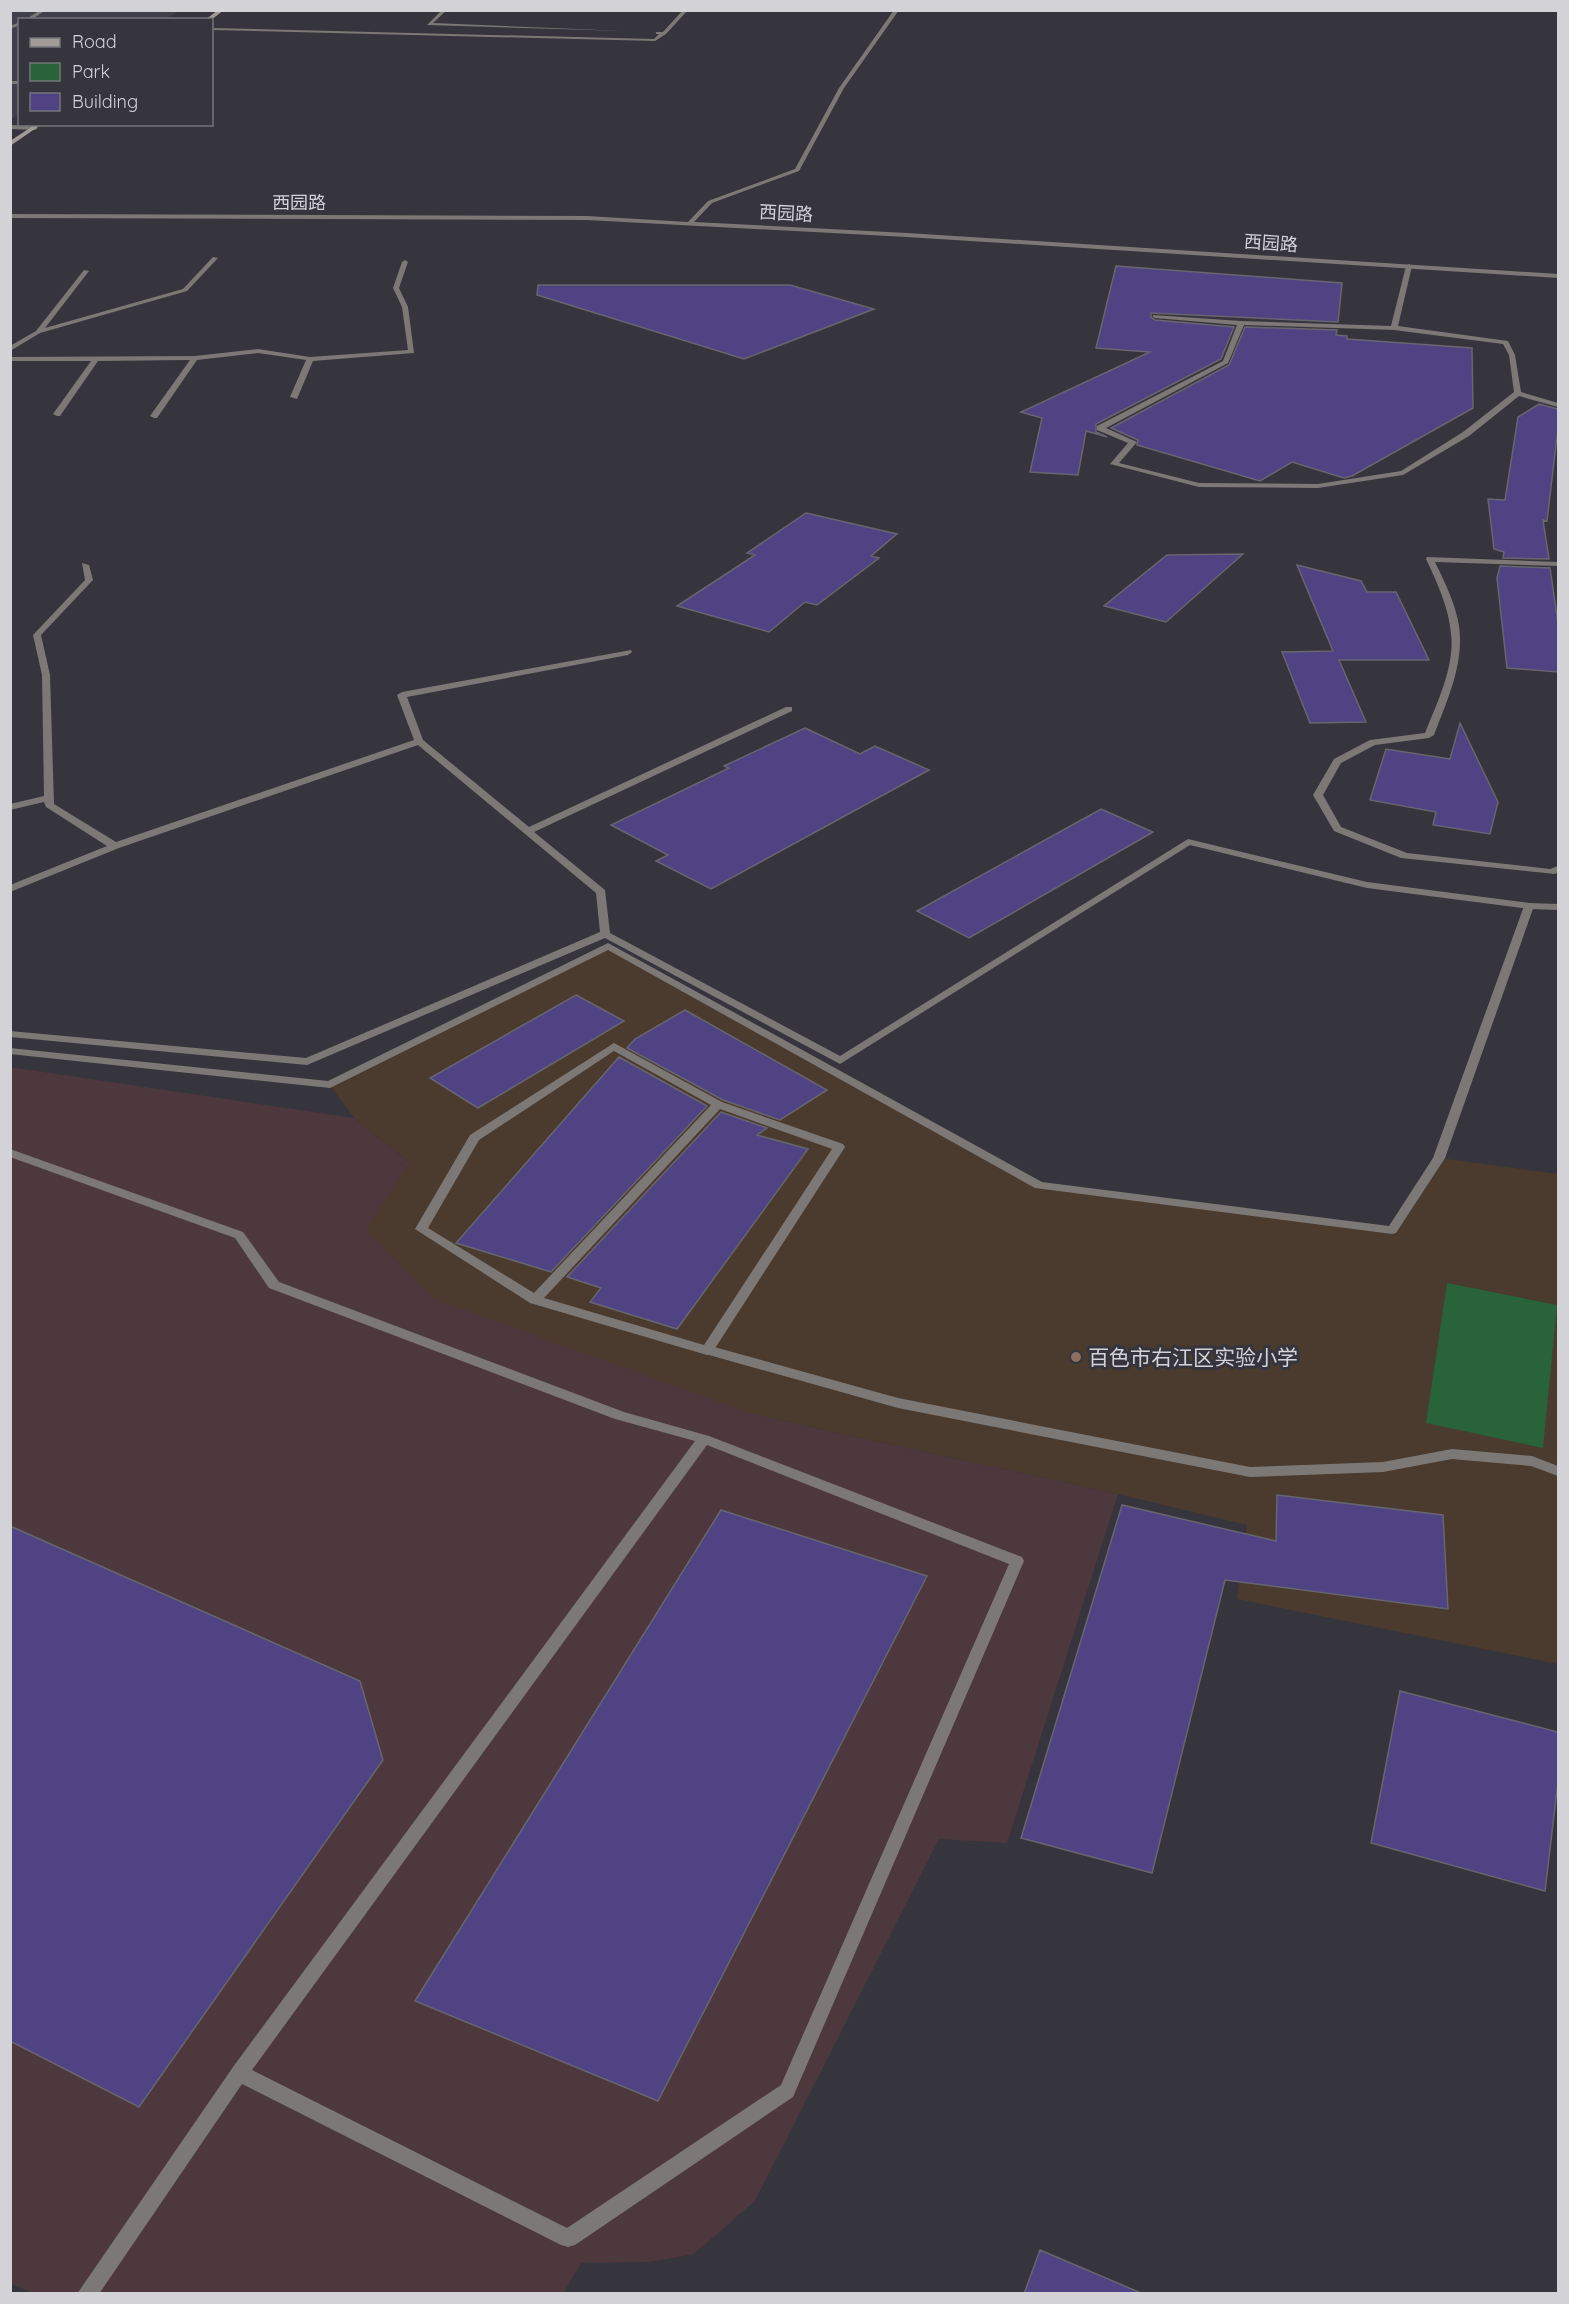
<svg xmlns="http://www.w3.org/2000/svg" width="1569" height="2304" viewBox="0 0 1569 2304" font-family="Quicksand,'Noto Sans SC',sans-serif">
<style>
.commercial{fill:#4c383d}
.built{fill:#403f4c}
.education{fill:#4a3b2e}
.green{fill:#286339}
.building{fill:#4f4384;stroke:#67666e;stroke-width:1.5}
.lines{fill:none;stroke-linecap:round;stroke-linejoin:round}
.service{fill:#7c7876;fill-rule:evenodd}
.minor{fill:#7c7876;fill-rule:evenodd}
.tertiary{fill:#7c7876;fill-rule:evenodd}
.secondary{fill:#a29c99;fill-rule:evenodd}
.education-dot{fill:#8d6e63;stroke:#36353d;stroke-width:2}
.labels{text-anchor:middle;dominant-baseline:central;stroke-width:6;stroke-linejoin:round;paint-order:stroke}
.far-street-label{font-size:18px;fill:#d2d2d7;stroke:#36353d}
.poi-label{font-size:21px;fill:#d2d2d7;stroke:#36353d;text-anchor:start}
</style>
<rect width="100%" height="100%" fill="#36353d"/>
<path class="commercial" d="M10,1067L354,1118L410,1163L752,1414L1118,1494L1007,1843L939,1839L755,2201L694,2254L649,2262L581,2263L563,2294H36L11,2284Z"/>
<path class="built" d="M11,11H179L165,19L20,20L19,114L11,119Z"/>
<path class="education" d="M608,946L1039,1185L1392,1230L1439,1158L1558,1174V1664L1237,1599L1247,1525L1118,1494L752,1414L434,1299L366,1230L410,1163L354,1118L330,1085Z"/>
<path class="green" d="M1447,1283L1557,1305L1543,1448L1426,1423Z"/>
<path class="building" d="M1116,266L1342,283L1338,322L1151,313V317L1155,320L1234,327L1221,359L1096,424V432L1107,437L1086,431L1078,475L1030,472L1042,418L1021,412L1150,352L1096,348Z
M538,285H790L874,309L744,359L537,295Z
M1245,327L1337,330L1336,335L1347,336V339L1472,348L1473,408L1352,476L1344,478L1292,462L1260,481L1137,445L1138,440L1111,428L1229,365Z
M1539,404L1558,409V428L1547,521L1543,520L1549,559L1503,558L1504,552L1494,549L1488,499L1505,500L1518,417Z
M806,513L897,534L871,556L879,558L817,605L805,602L769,632L677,606L755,555L747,553Z
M1243,554L1166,622L1104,606L1167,555Z
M1297,565L1361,581L1367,592H1396L1429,660H1339L1366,722L1310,723L1282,652L1333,651Z
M1500,566L1550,568L1558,623V672L1507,668L1497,578Z
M1460,723L1498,802L1490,834L1433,825L1436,812L1370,800L1386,749L1450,759Z
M805,728L860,754L875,746L929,770L711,889L656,861L668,855L611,825L729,768L724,766Z
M1101,809L1153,832L969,938L917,911Z
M576,995L624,1021L478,1108L430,1078Z
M685,1010L827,1090L780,1120L723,1100L627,1048L635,1039Z
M619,1057L707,1106L551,1272L456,1243Z
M721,1112L767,1128L757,1135L808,1149L677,1329L590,1302L601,1288L567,1277Z
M1277,1495L1443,1515L1448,1609L1225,1580L1152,1873L1021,1838L1122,1505L1276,1541Z
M721,1510L927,1576L658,2101L415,2001Z
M10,1526L360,1681L383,1760L139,2107L10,2041Z
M1400,1691L1558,1732V1782L1545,1891L1371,1843Z
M1040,2250L1141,2293V2294H1024Z"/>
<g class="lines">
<path class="service" d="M40,10H46L31,20H25Z
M20,22V25L10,29V26Z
M10,81H20V84H10Z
M10,125L35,126L38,128L35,130L10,129Z
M1529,903L1534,906L1445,1158L1396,1233L1392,1234L1035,1188L608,950L330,1088L10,1054V1048L328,1081L608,943L1042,1182L1389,1226L1433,1158L1524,906Z
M10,1149L243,1232L279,1282L624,1412L709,1436L1022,1557L1024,1561L793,2097L575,2245L568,2247L561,2245L242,2084L99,2294H77L233,2067L695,1441L615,1419L269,1288L235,1238L10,1157ZM707,1445L1009,1564L781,2085L567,2228L252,2070Z
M707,1345L898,1398L1250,1467L1383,1462L1452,1449L1532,1456L1558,1466V1476L1531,1466L1452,1459L1383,1472L1250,1477L898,1408L702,1353L700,1350L702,1347Z"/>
<path class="minor" d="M442,10H447L433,23L625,31L427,25Z
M683,10H688L666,34L655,41L212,30V28L654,39L659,34H656V32H663Z
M213,257L218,258L187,291L40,333L10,351V346L36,331L84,270L89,271L45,328L183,289Z
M405,260L408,262L399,288L408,307L414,353L313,361L297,399L290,397L306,360L258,353L197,360L157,418H154L150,416L190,360L98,361L60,416H57L53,414L91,361H10V357L195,356L258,349L310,357L408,350L402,307L393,288L402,262Z
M1409,264L1412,266L1398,326L1508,341L1515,355L1521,392L1558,403V407L1519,396L1469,436L1403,475L1318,488L1199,487L1110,464L1128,443L1097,430V426L1223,361L1237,325L1155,318L1153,317V315L1241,321L1391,326L1406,266ZM1244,325L1394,330L1503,344L1509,355L1514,392L1463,432L1401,471L1318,484L1199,483L1119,463L1137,442L1106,428L1228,363Z
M1427,557L1558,562V566L1435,562C1446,585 1461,614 1460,641C1460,673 1445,706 1434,735L1429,738L1375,745L1341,763L1323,795L1341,827L1407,853L1550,869L1558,866V872L1555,874L1401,858L1334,831L1313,795L1334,759L1370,740L1425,733C1437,703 1455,666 1451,634C1449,608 1437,582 1426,559Z
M82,563L89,565L93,580L41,635L50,675L54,804L116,842L414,740L397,695L402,692L631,650L632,652L628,655L407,697L423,740L529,827L786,707H792V711L534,832L605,890L610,933L840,1056L1188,839L1367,882L1529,903L1558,904V910L1529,909L1367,888L1190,845L840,1064L605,938L307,1065L10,1037V1031L306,1058L600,932L596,893L418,745L119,848L10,892V885L107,846L46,807L44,802L10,810V804L44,796L42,675L33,635L85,580Z
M614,1043L722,1102L843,1144L845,1147L712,1353L707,1355L530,1303L415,1229L470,1135ZM614,1051L711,1105L534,1293L428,1228L479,1140ZM720,1109L832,1149L704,1345L544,1298Z"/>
<path class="tertiary" d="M894,10H899L844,88L799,171L712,203L694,222L907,233L1558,274V278L907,237L587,220L10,218V214L587,216L688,222L708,201L795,169L839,88Z"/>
<path class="secondary" d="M218,10H224L211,20H205Z
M36,124H42L10,146V141Z"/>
</g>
<circle class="education-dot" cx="1076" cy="1357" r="6"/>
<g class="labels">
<g class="far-street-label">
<text x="299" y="202">西园路</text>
<text transform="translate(786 213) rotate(3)">西园路</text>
<text transform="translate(1271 243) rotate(4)">西园路</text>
</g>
<g class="poi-label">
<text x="1088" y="1357">百色市右江区实验小学</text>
</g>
</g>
<rect width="1569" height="2304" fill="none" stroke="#d2d2d7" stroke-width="24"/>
<rect x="18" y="18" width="195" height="108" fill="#36353d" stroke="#74747b" stroke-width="1.5"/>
<rect x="30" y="38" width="30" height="9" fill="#a29c99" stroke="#74747b" stroke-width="1.5"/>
<text x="72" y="48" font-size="18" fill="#d2d2d7">Road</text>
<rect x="30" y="63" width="30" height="18" fill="#286339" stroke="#74747b" stroke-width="1.5"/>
<text x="72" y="78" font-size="18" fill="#d2d2d7">Park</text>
<rect x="30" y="93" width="30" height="18" fill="#4f4384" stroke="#74747b" stroke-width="1.5"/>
<text x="72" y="108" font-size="18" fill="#d2d2d7">Building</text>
</svg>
